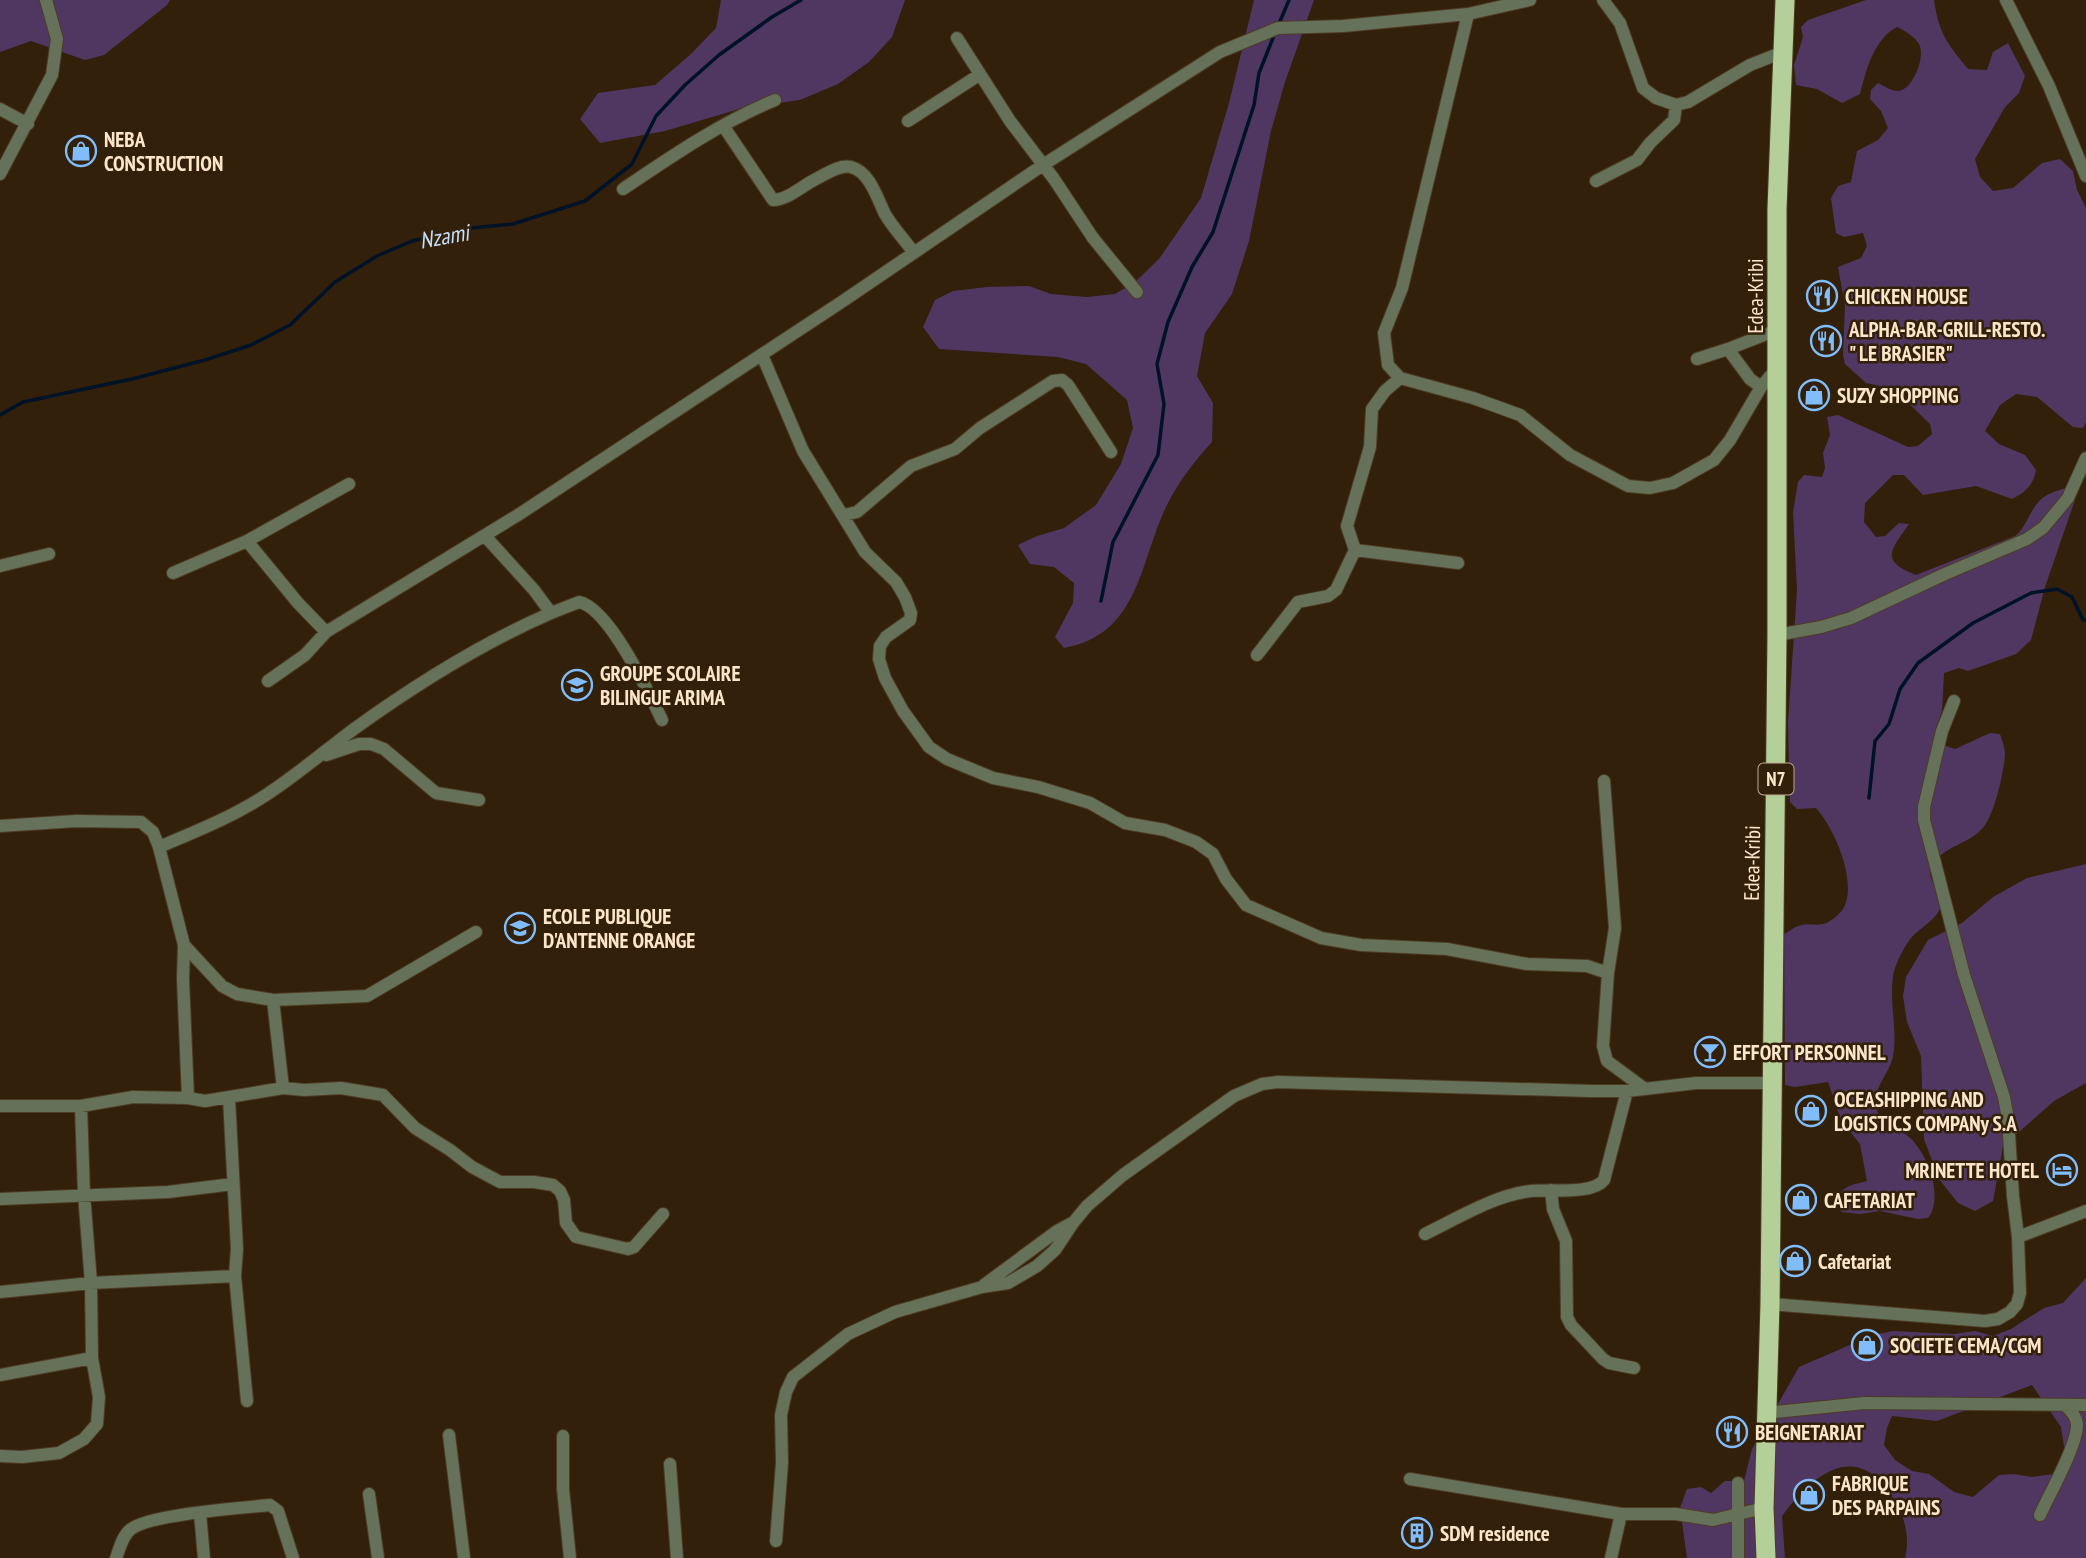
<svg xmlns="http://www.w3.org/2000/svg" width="2086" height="1558" viewBox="0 0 2086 1558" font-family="'PT Sans Narrow',sans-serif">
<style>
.green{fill:#503762;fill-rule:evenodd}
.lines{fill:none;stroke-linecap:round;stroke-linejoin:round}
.stream{stroke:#001227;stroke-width:3.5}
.minor-casing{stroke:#4e3c25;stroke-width:14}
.trunk-casing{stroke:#4e3c25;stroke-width:21}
.minor{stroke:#657259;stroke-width:12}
.trunk{stroke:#b4d098;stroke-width:19}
.labels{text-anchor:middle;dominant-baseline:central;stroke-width:5;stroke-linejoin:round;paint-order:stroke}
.shield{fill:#32200a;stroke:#c0aa90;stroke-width:2}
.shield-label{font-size:19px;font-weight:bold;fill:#fde5ca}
.poi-label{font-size:21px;font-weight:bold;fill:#fde5ca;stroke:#32200a;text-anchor:start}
.street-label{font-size:21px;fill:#fde5ca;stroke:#32200a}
.water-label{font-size:23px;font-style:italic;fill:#c5dffa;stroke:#32200a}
</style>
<rect width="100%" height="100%" fill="#32200a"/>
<path class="green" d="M0,0H170L167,5L104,55L85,60L31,41L0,52Z
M721,0H905L892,37L869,62L838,84L800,100L739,109L665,131L600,143L580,119L598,93L655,85L691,54L716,28Z
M1254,0H1314L1285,82L1271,131L1249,241L1232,294L1205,333L1197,376L1213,403L1212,442C1194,462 1181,478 1168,503C1139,560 1141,634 1064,648L1055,637L1073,603L1074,583L1054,567L1030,564L1018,545L1037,536L1064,528L1096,505L1121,464L1133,428L1127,400L1086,364L1058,357L939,349L923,327L935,300L953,291L987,287L1029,286L1051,294L1087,297L1115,294L1135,282L1159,259L1201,198L1229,103Z
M1866,0H1934C1939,34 1947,43 1968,69L1987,70L1993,52L2008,43L2025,76L2019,93L2005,107L1975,159L1980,177L1993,191L2013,188L2042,163L2060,159L2073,171L2077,190L2086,208V422L2083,428L2073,427L2037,397L2016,394L2000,405L1985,431L1999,444L2025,455L2036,470C2034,484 2025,493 2012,499L1976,486L1923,495L1904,475H1893L1865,503L1864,522L1876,537L1885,536L1899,523L1909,524C1891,550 1879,561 1916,575L2015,536C2025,528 2027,518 2034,508C2042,494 2057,490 2072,487L2077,494L2045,587L2031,640L2016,654L1968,671L1959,668L1944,673L1942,711L1935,731L1946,746L1955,749L1990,733L2000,734C2002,740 2005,748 2005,754C2004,772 1994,818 1981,830C1967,844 1946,846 1933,863C1923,876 1940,889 1941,902C1942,917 1919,928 1911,938C1904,947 1894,966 1893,977C1889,1003 1898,1031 1893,1056C1889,1076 1870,1090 1877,1110C1882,1126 1893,1125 1904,1133C1926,1147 1945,1197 1928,1218L1918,1219L1880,1211L1860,1214L1841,1212C1832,1188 1848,1186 1867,1181L1860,1144L1841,1120L1828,1082L1795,1087L1785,1085L1784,934C1788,932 1793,928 1798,926C1809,922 1820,928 1830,921C1836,917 1843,911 1845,905C1856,878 1834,828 1816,808L1797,809L1790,802L1788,723L1797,590L1793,512L1798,482L1804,475L1822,477L1825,468L1823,453L1830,435L1827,417L1838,415L1908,447L1918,446L1932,434L1930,424L1902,397L1885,387L1866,383L1845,364L1843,355L1845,306L1838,267L1861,258L1867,246L1863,233L1844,237L1836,233L1831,198L1838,186L1851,182L1857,151L1878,140L1888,128L1881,111L1870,99L1871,90L1878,83C1884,86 1891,91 1898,91C1913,90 1926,56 1919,44C1914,36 1905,31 1897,27C1874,39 1866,70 1860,94L1842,103L1817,89L1796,85L1794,65L1803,37L1801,27L1808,20Z
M2086,864V1083L2054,1101L2003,1146L1993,1201L1975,1211L1958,1203L1939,1179L1924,1139L1921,1056L1907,1022L1903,996L1906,977L1928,940L1962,923L1993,897L2027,878Z
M2086,1278V1558H1905C1910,1539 1905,1517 1895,1501C1859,1438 1814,1472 1782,1516L1785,1558H1687L1680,1508L1687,1489L1701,1487L1711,1493L1725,1481H1739L1743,1485L1752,1449L1799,1367L1873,1335L1893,1331L1954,1334L1975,1331L1993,1336L2011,1329L2044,1308L2063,1303ZM2032,1385L2061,1427L2068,1472L2032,1477L2014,1474L1999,1475L1973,1497L1954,1492L1929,1474L1912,1471L1895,1460L1884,1445L1887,1428L1892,1416L1937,1421Z"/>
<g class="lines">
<path class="stream" d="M1278,26L1289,0
M0,415L23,402L132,379L205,360L251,345L290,325L335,282L377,256L412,241L471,228L513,224L585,201L632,164L656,116L685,85L719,55L772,17L801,0
M1101,601L1113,542L1158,455L1164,404L1157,364L1168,322L1192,267L1213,232L1254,105L1259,73L1275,33
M1869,798L1875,741L1889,724L1900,689L1918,663L1973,623L2031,593L2057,589L2072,597L2083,620H2086"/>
<g class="minor-casing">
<path id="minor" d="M1603,0L1620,23L1643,88L1656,98L1676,105L1688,102L1750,65L1783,52
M2006,0L2049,86L2086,176
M957,38L1010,121L1054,179L1093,238L1137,292
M0,109L28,124
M908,121L979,75
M724,127L773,200C788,200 803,185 816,179C826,174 840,164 851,167C870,172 877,198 885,214C893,228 905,240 914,253
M0,174L52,75L57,39L46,0
M1596,181L1637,160L1650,143L1674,120L1676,105
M623,189C672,156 720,123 775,100
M1728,349L1777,330
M762,355L803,451L865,552L896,582L905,597L911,613L910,620L886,637L880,646L879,659L885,678L903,711L929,747L947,759L993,778L1038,787L1090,803L1125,823L1165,830L1196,842L1213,854L1226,879L1246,905L1321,938L1361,945L1447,949L1527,964L1587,966L1608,973L1603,1046L1607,1061L1645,1089
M1697,359L1728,349L1750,379L1761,387
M1400,378L1388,365L1384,333L1402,288L1468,14
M844,515L857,512L911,466L955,449L980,428L1053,381L1062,380L1068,385L1111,452
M1355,550L1458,563
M0,566L49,554
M173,573L247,541
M551,613L579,602C609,608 649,693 662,720
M326,632L298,603L247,541L349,484
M1777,635L1821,627L1851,618L1945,574L2027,539L2043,528L2068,498L2086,458
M1257,655L1298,602L1328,596L1336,590L1355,550L1347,526L1370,447L1372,409L1385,391L1400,378L1473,398L1520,415L1570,455L1628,486L1650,488L1673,483L1714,460L1730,440L1761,387L1777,368
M268,681L305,655L326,632L518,515L843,301L1043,165L1220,52L1278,28L1343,26L1468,14L1530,0
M326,755L359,744H371L384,749L436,793L479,800
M1604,781L1615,928L1608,973
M0,826L76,821L141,822L153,832L159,847L184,945L183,979L188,1098L205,1101L283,1088L304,1090L341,1088L383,1095L415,1128L450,1150L472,1167L500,1182H534L553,1185L560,1191L564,1200L566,1223L576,1237L628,1249L634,1247L663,1214
M159,847C197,831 235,816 269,793C299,773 326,750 354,729C415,685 482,643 551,613L534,590L485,536
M184,945L222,986L237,994L273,1000L283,1088
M273,1000L367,996L476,932
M229,1098L237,1249L235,1276L247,1401
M0,1106H81L133,1097L188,1098
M1551,1190L1553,1209L1566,1241L1567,1317L1571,1325L1603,1359L1609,1363L1634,1368
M0,1199L168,1192L233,1184
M1425,1234C1458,1218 1495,1195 1531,1191C1551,1189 1592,1195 1604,1180L1627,1091
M2018,1237L2086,1211
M984,1285L1057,1231L1072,1223
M0,1292L91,1283L235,1276
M1770,1304L1985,1321L1998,1319L2010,1312L2017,1304L2020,1293L2018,1237L2013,1196L2008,1119L2004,1097L1964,975L1924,820V807L1942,731L1954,701
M0,1375L92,1358
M1766,1413L1864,1403L2086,1405
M449,1435L464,1558
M563,1436V1489L570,1558
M0,1456L22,1457L59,1453L84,1439L97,1424L99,1397L92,1358L91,1283L84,1194L81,1106
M670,1464L677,1558
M1410,1479L1621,1514H1676L1713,1520L1764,1508
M369,1494L378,1558
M200,1513L204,1558
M2040,1515C2049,1495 2078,1444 2077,1424C2076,1416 2071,1411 2066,1406
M776,1541L782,1463L781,1415L786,1392L793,1377L848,1334L895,1312L982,1287L1008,1283L1037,1266L1055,1250L1073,1223L1087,1206L1123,1175L1234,1096L1262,1084L1278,1082L1591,1091H1627L1696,1083H1772
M116,1558C120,1548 122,1536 131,1529C151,1514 242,1508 270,1505L278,1511L293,1558
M1611,1558L1621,1514
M1738,1558V1483"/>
</g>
<g class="trunk-casing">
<path id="trunk" d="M1766,1558L1764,1508L1770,1304L1777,635V209L1785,0"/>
</g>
<use href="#minor" class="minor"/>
<use href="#trunk" class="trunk"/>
</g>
<defs>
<g id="shop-ring" transform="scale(1.575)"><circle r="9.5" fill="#32200a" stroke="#80bdfa" stroke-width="1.5"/><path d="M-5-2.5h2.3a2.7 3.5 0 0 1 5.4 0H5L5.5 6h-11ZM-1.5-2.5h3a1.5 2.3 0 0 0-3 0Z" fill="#80bdfa"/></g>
<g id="restaurant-ring" transform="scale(1.575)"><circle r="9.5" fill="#32200a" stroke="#80bdfa" stroke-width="1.5"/><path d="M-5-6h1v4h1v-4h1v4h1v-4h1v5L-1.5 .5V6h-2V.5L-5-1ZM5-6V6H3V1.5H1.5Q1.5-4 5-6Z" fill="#80bdfa"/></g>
<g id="school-ring" transform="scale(1.575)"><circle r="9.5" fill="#32200a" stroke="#80bdfa" stroke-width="1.5"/><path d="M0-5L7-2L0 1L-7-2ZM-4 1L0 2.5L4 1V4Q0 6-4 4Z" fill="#80bdfa"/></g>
<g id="bar-ring" transform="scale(1.575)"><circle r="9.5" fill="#32200a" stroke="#80bdfa" stroke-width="1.5"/><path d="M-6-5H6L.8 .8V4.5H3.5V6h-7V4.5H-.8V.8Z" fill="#80bdfa"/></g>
<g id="hotel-ring" transform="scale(1.575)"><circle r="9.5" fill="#32200a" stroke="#80bdfa" stroke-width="1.5"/><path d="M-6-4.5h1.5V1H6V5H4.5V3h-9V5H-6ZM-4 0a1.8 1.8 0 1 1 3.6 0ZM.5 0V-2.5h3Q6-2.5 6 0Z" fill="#80bdfa"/></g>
<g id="building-ring" transform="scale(1.575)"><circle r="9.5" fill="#32200a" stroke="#80bdfa" stroke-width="1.5"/><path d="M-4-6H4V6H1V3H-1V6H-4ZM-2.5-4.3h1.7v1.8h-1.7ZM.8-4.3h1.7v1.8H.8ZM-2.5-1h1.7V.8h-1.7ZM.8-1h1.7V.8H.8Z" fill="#80bdfa"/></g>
</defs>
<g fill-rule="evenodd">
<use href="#shop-ring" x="81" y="151"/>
<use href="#restaurant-ring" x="1822" y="296"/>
<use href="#restaurant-ring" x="1826" y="341"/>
<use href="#shop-ring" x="1814" y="395"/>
<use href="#school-ring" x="577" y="685"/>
<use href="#school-ring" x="520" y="928"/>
<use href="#bar-ring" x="1710" y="1052"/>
<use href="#shop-ring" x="1811" y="1111"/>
<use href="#hotel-ring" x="2062" y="1170"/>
<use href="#shop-ring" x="1801" y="1200"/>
<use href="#shop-ring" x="1795" y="1261"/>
<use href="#shop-ring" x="1867" y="1345"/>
<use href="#restaurant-ring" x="1732" y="1432"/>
<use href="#shop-ring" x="1809" y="1495"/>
<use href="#building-ring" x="1417" y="1533"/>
</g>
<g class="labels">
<rect class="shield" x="1758.5" y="763.5" width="35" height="31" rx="5"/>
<g class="shield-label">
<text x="1776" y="779">N7</text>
</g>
<g class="poi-label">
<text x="104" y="139">NEBA<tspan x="104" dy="24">CONSTRUCTION</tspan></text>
<text x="1845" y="296">CHICKEN HOUSE</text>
<text x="1849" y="329">ALPHA-BAR-GRILL-RESTO.<tspan x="1849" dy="24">" LE BRASIER"</tspan></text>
<text x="1837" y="395">SUZY SHOPPING</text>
<text x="600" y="673">GROUPE SCOLAIRE<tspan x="600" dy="24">BILINGUE ARIMA</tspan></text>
<text x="543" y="916">ECOLE PUBLIQUE<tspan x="543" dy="24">D'ANTENNE ORANGE</tspan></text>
<text x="1733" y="1052">EFFORT PERSONNEL</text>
<text x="1834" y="1099">OCEASHIPPING AND<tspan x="1834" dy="24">LOGISTICS COMPANy S.A</tspan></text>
<text x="2039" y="1170" text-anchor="end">MRINETTE HOTEL</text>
<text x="1824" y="1200">CAFETARIAT</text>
<text x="1818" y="1261">Cafetariat</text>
<text x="1890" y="1345">SOCIETE CEMA/CGM</text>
<text x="1755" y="1432">BEIGNETARIAT</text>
<text x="1832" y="1483">FABRIQUE<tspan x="1832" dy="24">DES PARPAINS</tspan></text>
<text x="1440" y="1533">SDM residence</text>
</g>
<g class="street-label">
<text transform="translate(1755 296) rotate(-90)">Edea-Kribi</text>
<text transform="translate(1752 863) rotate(-89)">Edea-Kribi</text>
</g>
<g class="water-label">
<text transform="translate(444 236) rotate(-10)">Nzami</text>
</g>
</g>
</svg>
